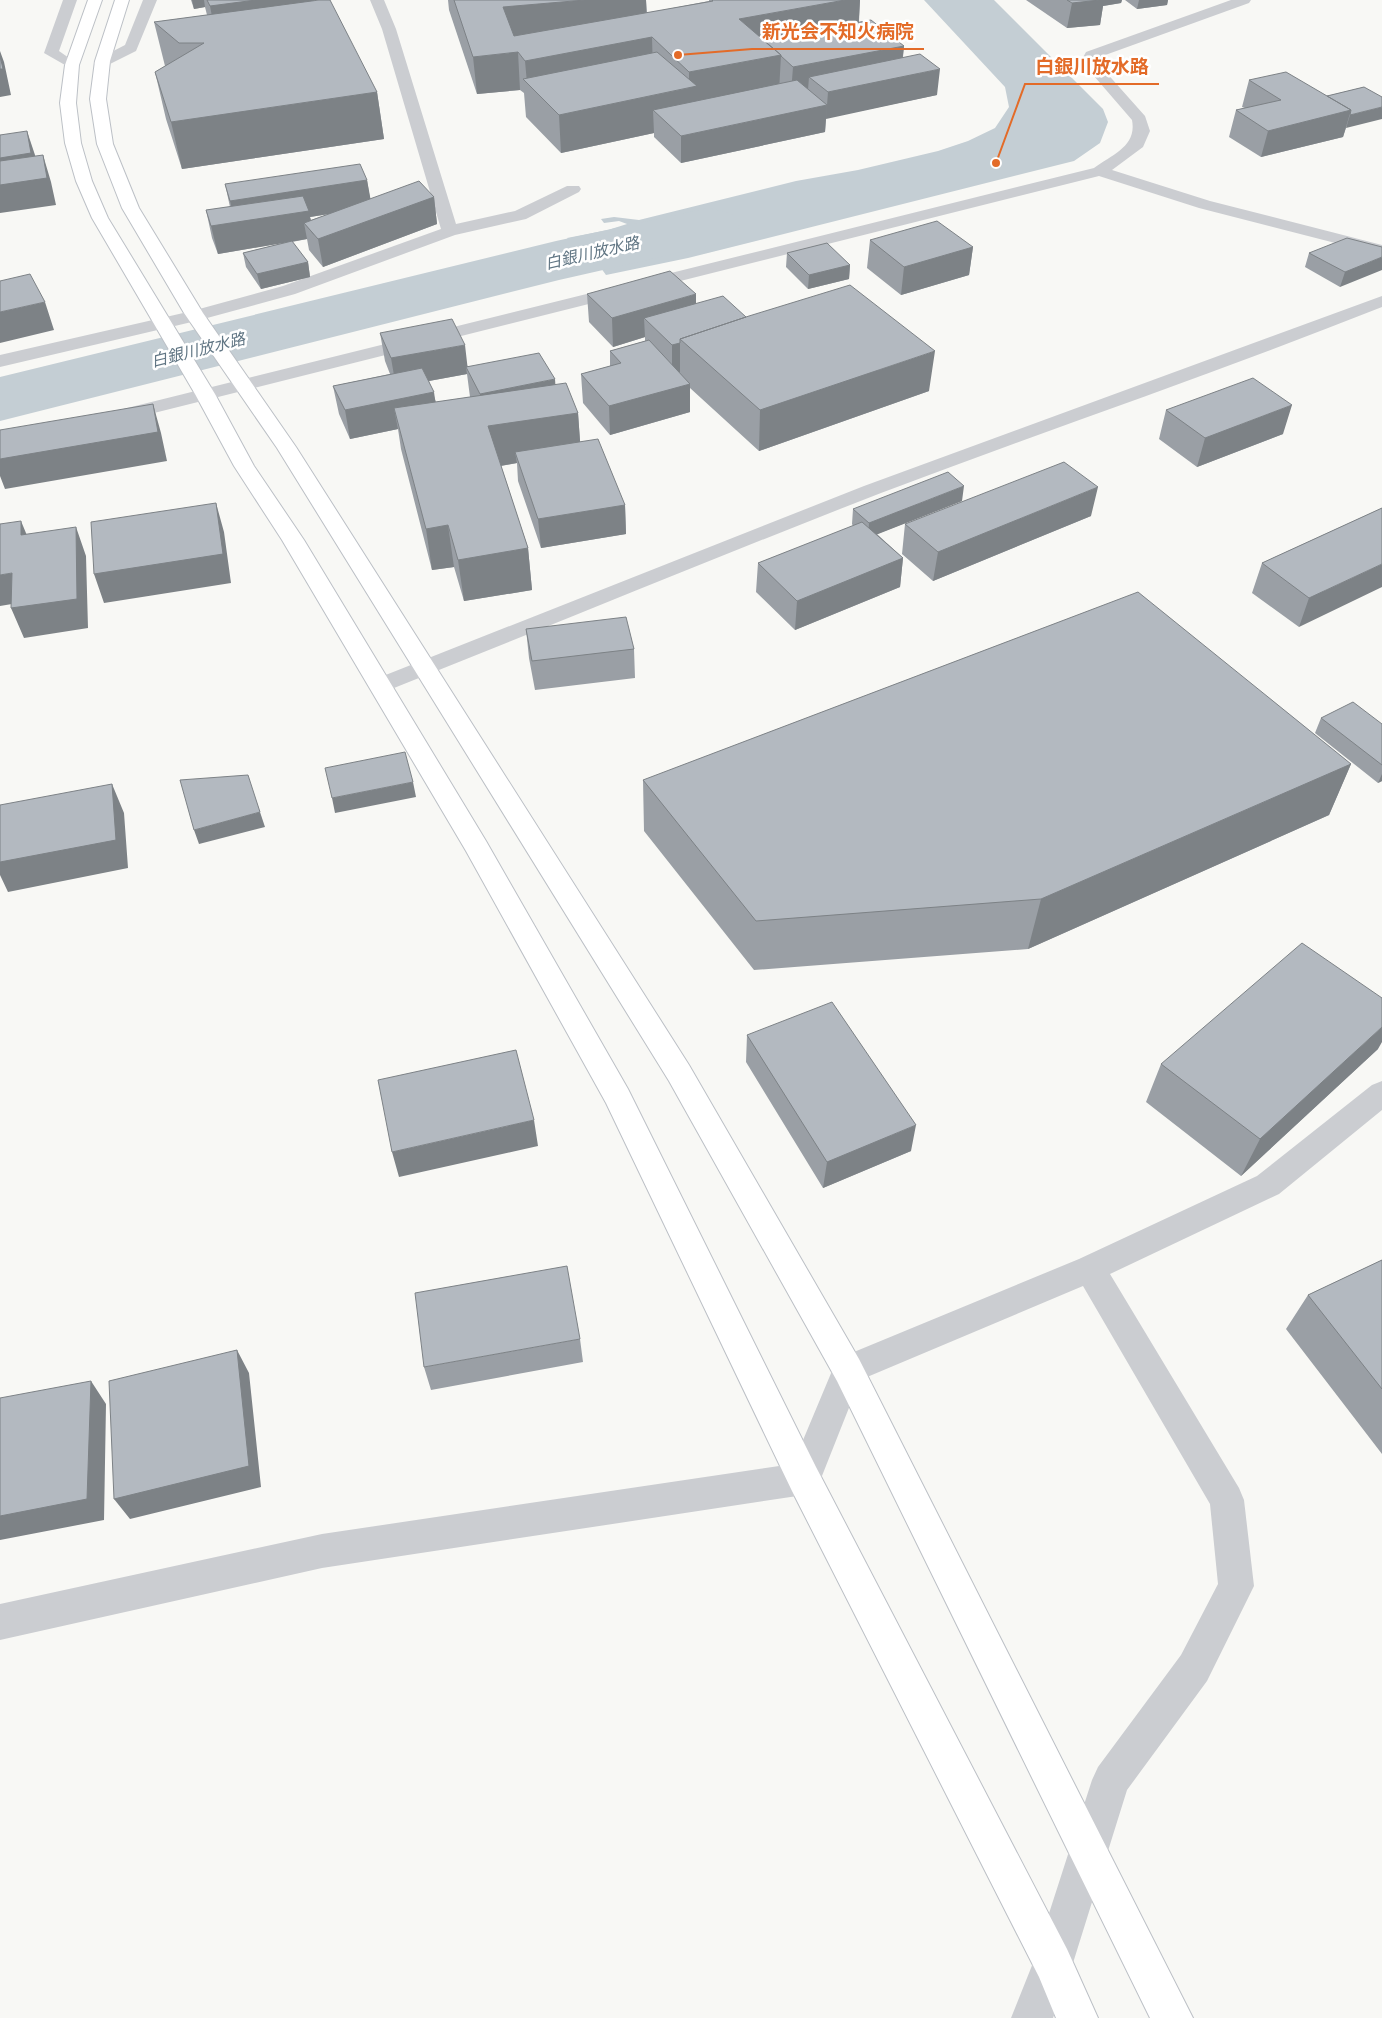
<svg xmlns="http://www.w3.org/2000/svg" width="1382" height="2018" viewBox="0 0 1382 2018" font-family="Montserrat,'Noto Sans JP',sans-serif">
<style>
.water{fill:#c4ced4}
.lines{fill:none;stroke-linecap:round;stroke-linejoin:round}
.river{fill:#c4ced4;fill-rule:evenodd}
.secondary-casing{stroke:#bcc0c6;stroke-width:2}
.street{fill:#cbcdd1;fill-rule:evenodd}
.secondary{fill:#fff;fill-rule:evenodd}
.wall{fill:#9a9fa5;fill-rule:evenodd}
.shaded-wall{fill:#7d8286}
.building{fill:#b3b9c0;stroke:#7d8286}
.labels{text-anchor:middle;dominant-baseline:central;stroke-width:5;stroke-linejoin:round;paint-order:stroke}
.far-water-label{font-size:16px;font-style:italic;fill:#617684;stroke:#fff}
.leader{fill:none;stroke:#e36b28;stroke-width:2}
.callout-dot{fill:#e36b28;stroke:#fff;stroke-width:2}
.callout-label{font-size:19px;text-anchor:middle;font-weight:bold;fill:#e36b28;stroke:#fff;stroke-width:5;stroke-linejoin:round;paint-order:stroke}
</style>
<rect width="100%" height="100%" fill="#f8f8f5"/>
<path class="water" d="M924,0H994L1103,109L1108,122L1100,143L1074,161L688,258L606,275L598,264L573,269L558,248L572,245L567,238L608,230L627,224L619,221L604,223L601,219L614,217L639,220L796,181L858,170L938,151L968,141L995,128L1009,107L1005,87Z"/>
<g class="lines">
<path class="river" d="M708,208L731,213L740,227L731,241L559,280L0,421V377L556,241Z"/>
<g class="secondary-casing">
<path id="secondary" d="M88,0H102L79,65L76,103L81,143L92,181L108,218L215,394L254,466L304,540L486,841L628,1089L816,1467L1067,1949L1098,2018H1056L1039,1977L792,1491L606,1103L466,851L282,540L234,466L195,394L92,218L76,181L65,143L60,103L65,65Z
M115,0H129L110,61L106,99L113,144L139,208L203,313L296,447L689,1065L859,1359L1193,2018H1150L837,1381L669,1081L277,448L184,313L122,208L97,144L90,99L95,61Z"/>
</g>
<path class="street" d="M63,0H77L59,51L79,65L77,68L72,69L44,53Z
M143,0H157L136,51L106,66H96L94,63L96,60L125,45Z
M370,0H384L396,29L456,224L515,211L567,186H579L581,189L579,192L526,219L455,235L295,294L196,321L0,367V355L192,311L283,286L441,229L382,29Z
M1231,0H1251L1249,3L1097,58L1096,61L1145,116L1150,131L1143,147L1112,170L1210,201L1382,245V255L1199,208L1099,176L118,422L111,420L108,416L111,412L1094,168C1113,154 1137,146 1132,120L1081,61L1086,52Z
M1382,296V307C1216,373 1047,430 881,493C716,557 553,625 389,690L381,693L373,690L369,685L373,680L864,486Z
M1382,1081V1110L1279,1194L1110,1274L1239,1488L1244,1500L1254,1586L1207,1681L1127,1790L1073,1963L1053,2018H1011L1033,1963L1092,1780L1098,1767L1181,1655L1218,1584L1210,1504L1083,1286L860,1380L816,1491L804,1495L322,1568L0,1640V1604L322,1534L793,1464L837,1359L1079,1259L1257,1176L1372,1085Z"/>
<use href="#secondary" class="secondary"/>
</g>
<path class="wall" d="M191,0H314L377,92L384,139L182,169L166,119L155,72L165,66L154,22L207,15L205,7L194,9Z
M448,0H646L647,13L709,1V0H860L859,22L904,46L903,57L937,95L826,118L825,132L681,163L654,137V133L561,153L526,117L524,93L520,90L477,94L449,10Z
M1026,0H1122L1121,3L1103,6L1100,25L1067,28Z
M1125,0H1168L1167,5L1137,9Z
M1249,80L1327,96L1364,87L1346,128L1343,137L1261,157L1229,137L1236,110L1245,108L1242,107Z
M367,180L370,199L434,197L437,224L323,267L309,250L307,239L292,242L308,262L310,277L261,289L246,267L243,253L287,242L218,254L212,238L206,210L230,207L225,184ZM329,214L311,220L310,217Z
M870,240L973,247L969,275L901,295L867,268Z
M1382,247L1340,287L1305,267L1309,253Z
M787,253L850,265L849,279L808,289L786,267Z
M587,294L696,304L746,317L929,391L759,451L690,388V412L610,435L583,403L581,374L610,366V351L645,341V337L613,347L589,322Z
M380,333L468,366L555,385L578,413L580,442L625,505L626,534L541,548L518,481L517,463L501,466L528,548L532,590L464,601L454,567L432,570L401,449L398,429L350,439L339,414L333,386L390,374L385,361ZM467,374L470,397L436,402L429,381Z
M1166,410L1283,434L1197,467L1159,439Z
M962,501L877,534L903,558L900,587L795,630L756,592L758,563L853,526L852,524L853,509Z
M1382,508L1299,627L1252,593L1262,563Z
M1091,516L933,581L902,554L905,524Z
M526,629L634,649L635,678L535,690L529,658Z
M1321,718L1382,724V781L1378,783L1315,733Z
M1351,764L1329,815L1028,949L754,970L644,831L643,780Z
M747,1035L911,1151L823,1188L746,1062Z
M1378,1049L1241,1176L1146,1102L1161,1064Z
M1382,1260V1454L1286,1329L1308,1295Z
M580,1339L583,1362L431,1390L424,1367Z"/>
<path class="shaded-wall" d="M192,0H204L205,7L194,9Z
M207,0H314L317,17L215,32L210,6Z
M585,0H646L647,31L506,43L503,7Z
M845,0H860L858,33L773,49L739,19Z
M1081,0H1122L1121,3L1103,6L1100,25L1067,28L1072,3Z
M1139,0H1168L1167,5L1137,9Z
M652,37L653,74L527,83L525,61Z
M904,46L901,72L809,77L808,90L791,93L793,67Z
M0,51L4,62L11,95L0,97Z
M518,52L520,90L477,94L473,57Z
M781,55L779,92L653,110L654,133L561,153L559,115L689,88V72Z
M940,69L937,95L826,119L828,92Z
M377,92L384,139L182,169L171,122Z
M827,105L825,132L681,163V136Z
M1382,107V119L1346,128L1350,115Z
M1351,110L1343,137L1261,157L1268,131Z
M27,131L36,158L43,155L51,182L56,205L0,213V158Z
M367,180L372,207L310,217L314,235L304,223L307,239L218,254L211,226L235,222L230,201Z
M434,197L437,224L323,267L318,239Z
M973,247L969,275L901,295L904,267Z
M1382,257V270L1340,287L1345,272Z
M308,262L310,277L261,289L257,274Z
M850,265L849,279L808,289L809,275Z
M696,294V322L644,318L645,337L613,347L612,318Z
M45,302L54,330L0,343V312Z
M680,343V372L672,374V345Z
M465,345L468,371L466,367L467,374L396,387L391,358Z
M935,351L929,391L759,451L760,410Z
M555,379L557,408L483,423L480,394Z
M690,384V412L610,435L609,406Z
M434,392L438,421L394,408L398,429L350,439L345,410Z
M153,404L161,433L167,461L5,489L0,476V459Z
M1292,405L1283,434L1197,467L1205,438Z
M578,413L581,454L515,452L517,463L493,467L488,426Z
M964,486L962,501L868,538L869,523Z
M1098,487L1091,516L933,581L938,552Z
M216,503L224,532L231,583L104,603L94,574Z
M625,505L626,534L541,548L538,519Z
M21,521L33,550L21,535Z
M448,525L454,567L432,570L426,529Z
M76,527L86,556L88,628L24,638L11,608Z
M528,548L532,590L464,601L458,560Z
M903,558L900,587L795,630L797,601Z
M1382,564V587L1299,627L1309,598Z
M12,573L24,602L0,606V575Z
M1351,764L1329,815L1028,949L1041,899Z
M1382,774V781L1378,783Z
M413,782L416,797L335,813L332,798Z
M112,784L124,813L128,868L8,892L0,875V862Z
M260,812L265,827L199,844L194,830Z
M1382,1027V1042L1378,1049L1241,1176L1260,1139Z
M534,1120L538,1146L399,1177L392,1152Z
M916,1125L911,1151L823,1188L827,1162Z
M237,1350L249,1373L261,1487L130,1519L114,1499Z
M91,1381L106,1404L104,1520L0,1540V1516Z"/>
<path class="building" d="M207,0H256L210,6Z
M319,0H330L377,92L171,122L155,72L204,43H179L154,22Z
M454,0H585L503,7L514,36L713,1L712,0H845L739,19L781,55L689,72L652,37L525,61L518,52L473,57Z
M1067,0H1100L1072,3Z
M871,20L904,46L793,67L781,56V55L763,40Z
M657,52L697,86L559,115L523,79Z
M920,54L940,69L828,92L809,77Z
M0,56L3,69H0Z
M1286,72L1351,110L1268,131L1236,110L1281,100L1249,80Z
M797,80L827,105L681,136L653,110Z
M1364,87L1382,97V107L1350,115L1351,110L1327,96Z
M27,131L31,153L0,158V135Z
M43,155L47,178L0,185V161Z
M360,164L367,180L230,201L225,184Z
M419,181L434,197L318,239L304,223Z
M303,196L309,211L211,226L206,210Z
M937,221L973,247L904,267L870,240Z
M1347,238L1382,247V257L1345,272L1309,253Z
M292,241L308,262L257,274L243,253Z
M827,243L850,265L809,275L787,253Z
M670,271L696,294L612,318L587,294Z
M30,274L45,302L0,312V281Z
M850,285L935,351L760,410L680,339L749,316Z
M723,296L746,317L680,339V343L672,345L644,318Z
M452,319L465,345L391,358L380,333Z
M649,340L690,384L609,406L581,374L621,363L610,351Z
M539,353L555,379L480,394L466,367Z
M422,368L434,392L345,410L333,386Z
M1253,378L1292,405L1205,438L1166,410Z
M566,383L578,413L488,426L528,548L458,560L448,525L426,529L394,408Z
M153,404L158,432L0,459V430Z
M598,439L625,505L538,519L515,452Z
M1064,462L1098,487L938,552L905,524Z
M948,472L964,486L869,523L853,509Z
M216,503L223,554L94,574L91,522Z
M1382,508V564L1309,598L1262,563Z
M21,521V535L76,527L77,599L11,608L12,573L0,575V524Z
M862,522L903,558L797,601L758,563Z
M1138,592L1351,764L1041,899L756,921L643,780Z
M626,617L634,649L532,661L526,629Z
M1353,702L1382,724V765L1321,718Z
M405,752L413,782L332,798L325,768Z
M248,775L260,812L194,830L180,780Z
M112,784L116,840L0,862V805Z
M1302,943L1382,998V1027L1260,1139L1161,1064Z
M832,1002L916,1125L827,1162L747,1035Z
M516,1050L534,1120L392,1152L378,1080Z
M1382,1260V1389L1308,1295Z
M567,1266L580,1339L424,1367L415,1293Z
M237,1350L249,1466L114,1499L109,1381Z
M91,1381L87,1499L0,1516V1398Z"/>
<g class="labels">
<g class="far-water-label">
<text transform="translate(592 253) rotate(-13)">白銀川放水路</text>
<text transform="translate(198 350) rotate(-14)">白銀川放水路</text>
</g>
</g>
<path class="leader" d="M678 55L752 49H924M996 163L1025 84H1159"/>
<g class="callout-dot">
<circle cx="678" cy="55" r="5"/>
<circle cx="996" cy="163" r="5"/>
</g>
<g class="callout-label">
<text x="838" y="38">新光会不知火病院</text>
<text x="1092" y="73">白銀川放水路</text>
</g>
</svg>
